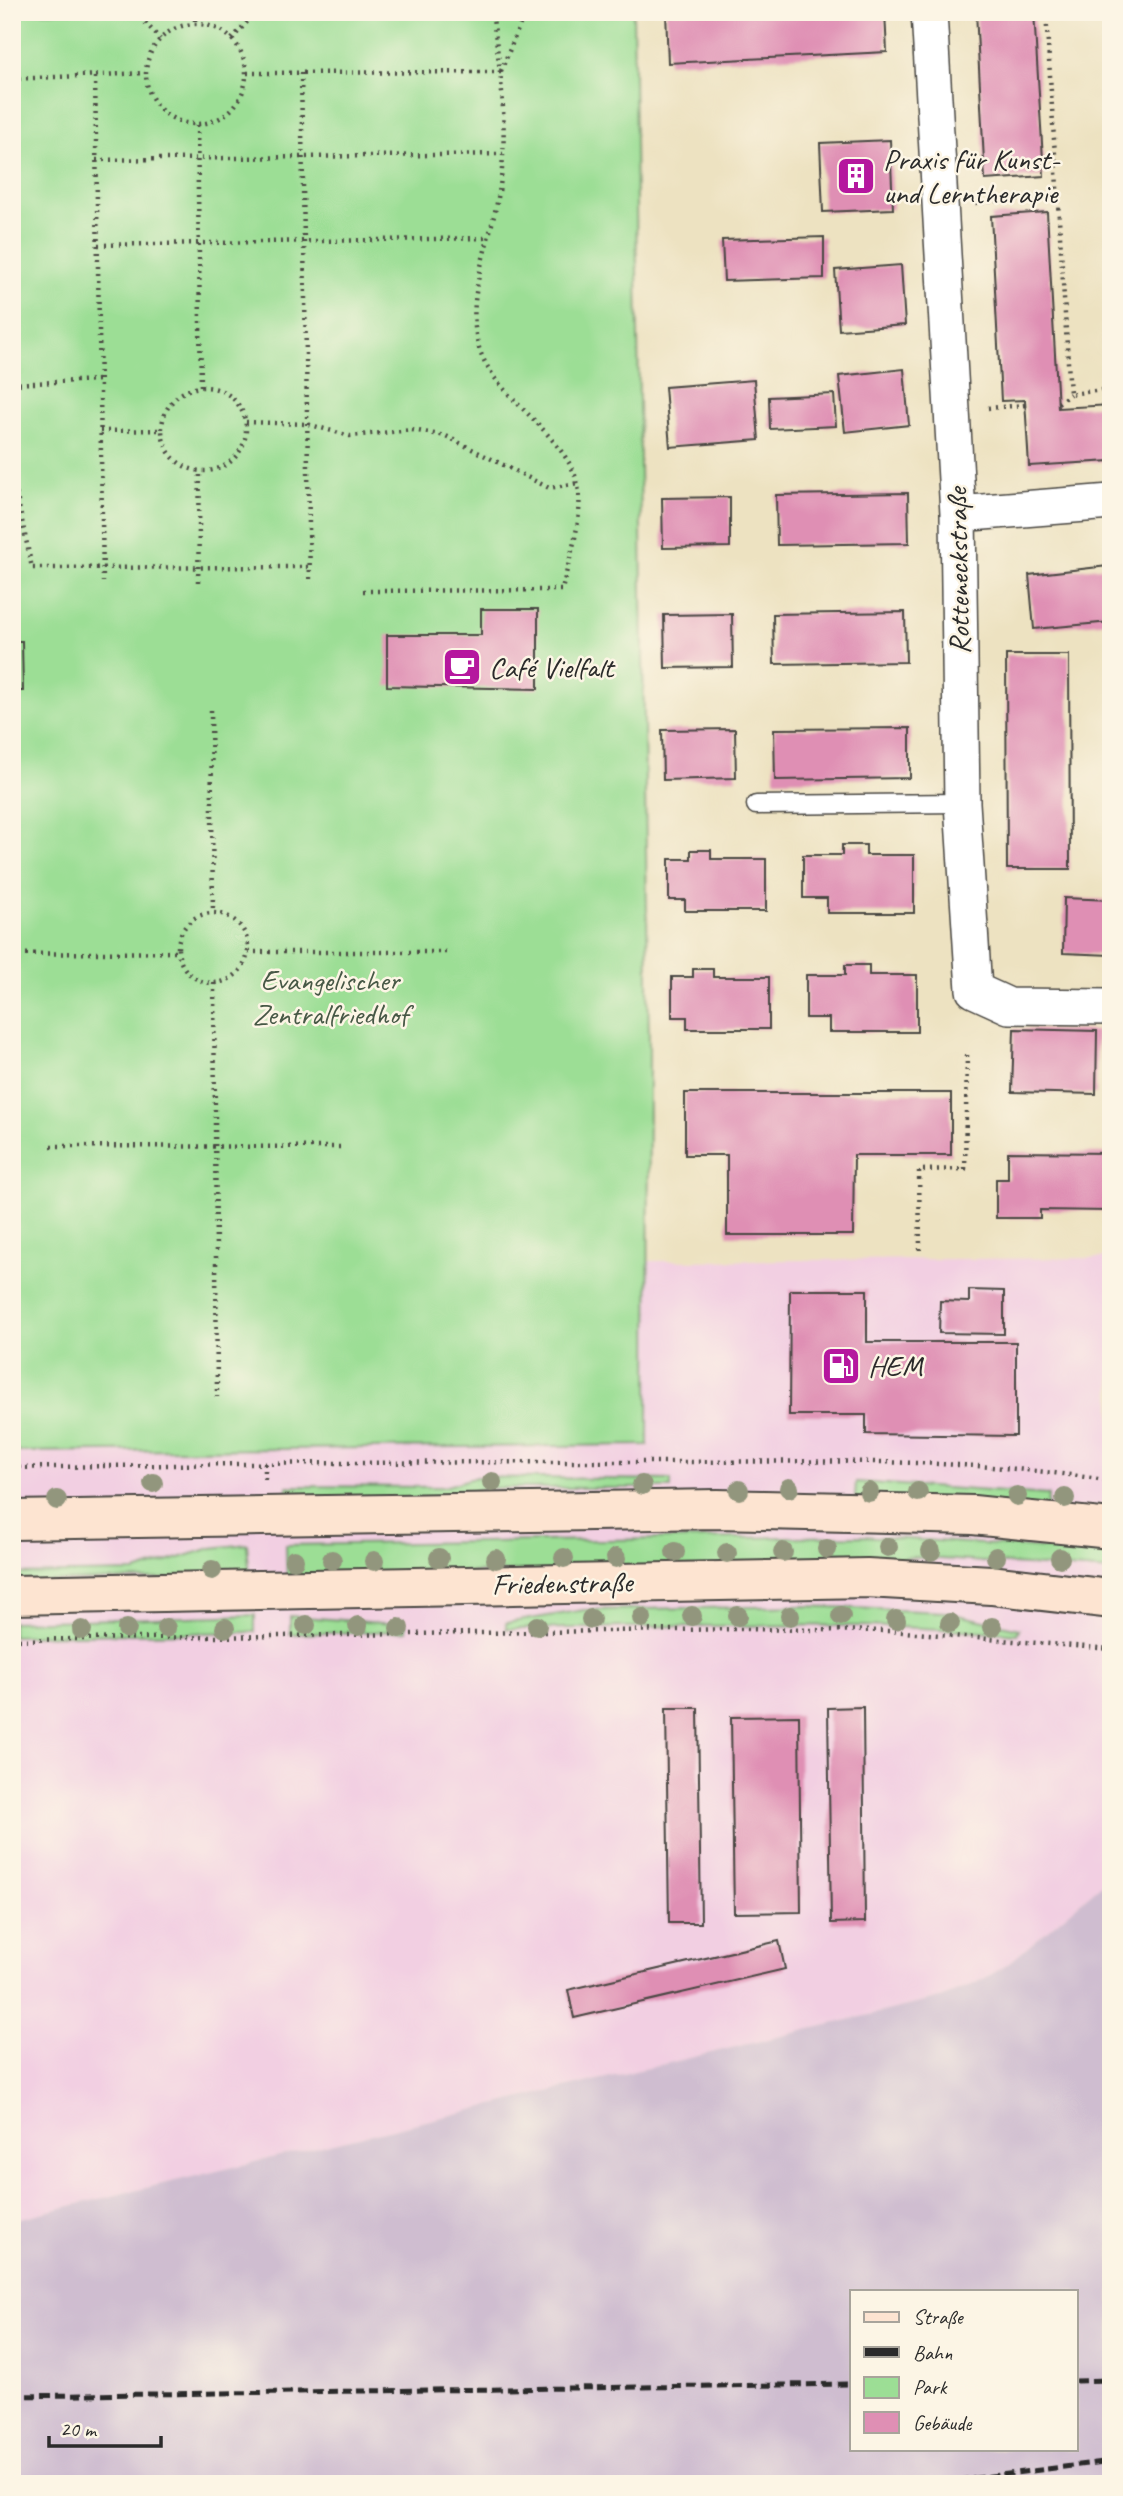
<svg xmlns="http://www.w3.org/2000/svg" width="1123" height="2496" viewBox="0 0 1123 2496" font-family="Caveat,sans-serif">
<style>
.built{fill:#f2cfe2}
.industrial{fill:#cfbdd0;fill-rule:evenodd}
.green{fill:#9cde95;stroke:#648460;stroke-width:2}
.building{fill:#df8fb4}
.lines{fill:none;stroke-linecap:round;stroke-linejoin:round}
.lane-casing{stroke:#484642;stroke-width:21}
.street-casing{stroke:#484642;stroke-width:38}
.secondary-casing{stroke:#484642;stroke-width:42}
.path{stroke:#484642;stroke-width:4.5;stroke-dasharray:2 5;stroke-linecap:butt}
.lane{stroke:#fff;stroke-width:18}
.street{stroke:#fff;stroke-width:35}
.secondary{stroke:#fde4d1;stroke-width:38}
.rail{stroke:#2b2b2b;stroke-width:5;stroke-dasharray:10 5;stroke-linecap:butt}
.tree{fill:#92967d}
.labels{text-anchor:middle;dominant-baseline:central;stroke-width:5;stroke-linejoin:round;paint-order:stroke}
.poi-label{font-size:30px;fill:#2b2b2b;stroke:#fcf5e5;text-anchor:start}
.street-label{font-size:30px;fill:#2b2b2b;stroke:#fcf5e5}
.park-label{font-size:30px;fill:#475846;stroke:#fcf5e5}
</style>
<rect width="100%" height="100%" fill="#fcf5e5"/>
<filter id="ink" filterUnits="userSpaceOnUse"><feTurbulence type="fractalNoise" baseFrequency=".0143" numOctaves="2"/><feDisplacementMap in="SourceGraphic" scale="14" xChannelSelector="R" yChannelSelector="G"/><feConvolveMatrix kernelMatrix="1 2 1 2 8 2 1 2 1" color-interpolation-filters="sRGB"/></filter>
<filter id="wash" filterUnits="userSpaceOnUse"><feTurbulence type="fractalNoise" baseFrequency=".00686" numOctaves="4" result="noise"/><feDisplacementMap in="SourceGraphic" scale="28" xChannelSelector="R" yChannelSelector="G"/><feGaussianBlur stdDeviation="1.57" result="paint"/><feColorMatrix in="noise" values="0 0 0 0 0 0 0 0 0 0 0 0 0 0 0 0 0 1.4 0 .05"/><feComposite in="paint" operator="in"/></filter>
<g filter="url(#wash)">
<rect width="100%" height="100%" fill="#ede2c1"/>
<path class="built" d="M1111,1258V1876L1007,1965L977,1983L941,1998L12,2220V1452L648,1445V1261Z"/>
<path class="industrial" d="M1111,1876V2484H12V2220L941,1998L977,1983L1007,1965ZM852,2291H1076V2449H852Z"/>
<path class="green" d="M12,12H633L649,1044L648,1445L12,1452Z
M476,1477L671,1480V1488H482L446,1501L286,1505L287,1486L444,1487Z
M856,1482L1048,1495L1047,1514L855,1498Z
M863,1536L1086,1551L1111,1555V1571L912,1557L856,1563L287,1577L286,1545Z
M247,1544L250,1577L12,1582V1574L135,1572L211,1548Z
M806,1606L945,1612L1019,1629L1017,1634C847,1620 677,1627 506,1629V1623L584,1610Z
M255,1615V1632L12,1636V1622Z
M290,1616L406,1625V1631L290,1634Z"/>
<g id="blocks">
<path class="building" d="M666,12H885L887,52L668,63Z
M976,12H1034L1044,176L985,180Z
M890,140L893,209L823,212L820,143Z
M1047,212L1058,408L1111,405V461L1029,466L1025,400L1001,401L991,216Z
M824,237V278L724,281L722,240Z
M901,265L905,325L839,330L835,270Z
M904,369L909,425L845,432L839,376Z
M754,380L759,440L670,447L665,387Z
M834,394L836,426L770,429L769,397Z
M908,493L909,543L777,545L776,495Z
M730,497V547L663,548L662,498Z
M1108,566H1111V622L1034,629L1029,575Z
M481,609H538V689L387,686V635H481Z
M905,612L906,662L774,664L773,614Z
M732,614L733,667L665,668L664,615Z
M12,641H22L23,691H12Z
M1006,655H1069L1070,869H1007Z
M910,728V778L775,780L774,729Z
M735,729L736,778L663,780L662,730Z
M842,845H866V855H914V913H827V898H803V855H842Z
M691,850H711V859H766V911H685V900H669V859H691Z
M1064,898L1111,900V955L1063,953Z
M845,965H869V975H917V1032H829V1018H806V975H845Z
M693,969H713V977H769V1029H687V1017H672V977H693Z
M1014,1029L1097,1031L1096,1094L1012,1092Z
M685,1093H951V1155H854L853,1235H727V1155H685Z
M1008,1152L1111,1153V1211L1040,1210V1218H996V1179H1008Z
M790,1290H867V1342H1016V1436L866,1434V1415H789Z
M969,1290L1004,1291V1334L939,1333L940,1301L969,1302Z
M863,1707L865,1922L831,1923L828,1708Z
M666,1708H698L701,1923H669Z
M799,1716L801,1912L734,1913L731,1717Z
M779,1941L785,1969L574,2018L568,1990Z"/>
</g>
</g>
<g filter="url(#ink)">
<use href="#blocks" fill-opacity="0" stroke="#484642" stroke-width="2"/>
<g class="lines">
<g class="lane-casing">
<path id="lane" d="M756,805L962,803"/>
</g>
<g class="street-casing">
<path id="street" d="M929,12L958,514L962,803L974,990L1009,1006L1111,1007
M958,514L1111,502"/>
</g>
<g class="secondary-casing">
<path id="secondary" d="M12,1520L717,1509L973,1515L1111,1529
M12,1595L867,1578L991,1585L1111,1599"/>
</g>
<path class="path" d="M136,12L160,39
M195,12V23
M1046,12L1070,394L1111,389
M146 74a50 50 0 1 1 100 0a50 50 0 1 1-100 0Z
M232,39L256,12
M501,71L525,12
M247,73L501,72
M301,73L310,582
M95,77L103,582
M12,79L145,73
M197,125L201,387
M96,160L503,154
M975,203L1058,195
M98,245L489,238
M12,384L99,380
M162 429a42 42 0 1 1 84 0a42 42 0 1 1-84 0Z
M1058,403L1070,394
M988,408L1025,405
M246,422L307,424L350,436L412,430L446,436L549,488L578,483
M100,431L162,430
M12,473L32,568L310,567
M198,582L200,472
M363,591L562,590C569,558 584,519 578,486C574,458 538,424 519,405C502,388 484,368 478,344C465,295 491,241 499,192C509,133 501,72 492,12
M211,710L213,913
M178 948a35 35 0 1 1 70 0a35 35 0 1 1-70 0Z
M248,952H446
M12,954L178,952
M214,983L217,1397
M51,1146L342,1147
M920,1250L919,1170L965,1169L967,1055
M265,1463V1480
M12,1468C226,1463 439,1462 653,1462C805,1462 960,1456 1111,1481
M12,1640L740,1629L891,1631L1111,1649"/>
<use href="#lane" class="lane"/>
<use href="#street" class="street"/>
<use href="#secondary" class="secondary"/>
<path class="rail" d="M1076,2381L1111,2380
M12,2396L852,2384
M928,2484L1111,2461"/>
</g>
<g class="tree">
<circle cx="492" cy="1482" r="10"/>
<circle cx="153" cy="1483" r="10"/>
<circle cx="642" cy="1485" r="10"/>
<circle cx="789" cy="1488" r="10"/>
<circle cx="739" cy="1490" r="10"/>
<circle cx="869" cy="1492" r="10"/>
<circle cx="918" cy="1492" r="10"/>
<circle cx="1017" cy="1496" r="10"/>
<circle cx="1065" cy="1498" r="10"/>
<circle cx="57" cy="1500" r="10"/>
<circle cx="888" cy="1547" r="10"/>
<circle cx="827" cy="1549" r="10"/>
<circle cx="931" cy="1551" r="10"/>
<circle cx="675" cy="1552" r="10"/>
<circle cx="783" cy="1552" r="10"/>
<circle cx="727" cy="1553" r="10"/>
<circle cx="996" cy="1557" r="10"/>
<circle cx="439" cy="1558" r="10"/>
<circle cx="564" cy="1558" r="10"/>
<circle cx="616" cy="1558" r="10"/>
<circle cx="1060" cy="1558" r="10"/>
<circle cx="496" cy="1559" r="10"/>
<circle cx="294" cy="1560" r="10"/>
<circle cx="332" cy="1560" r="10"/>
<circle cx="374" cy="1561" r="10"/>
<circle cx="212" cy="1570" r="10"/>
<circle cx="692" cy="1616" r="10"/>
<circle cx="738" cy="1616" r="10"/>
<circle cx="790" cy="1616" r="10"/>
<circle cx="841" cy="1616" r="10"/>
<circle cx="642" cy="1618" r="10"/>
<circle cx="591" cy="1619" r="10"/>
<circle cx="896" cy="1620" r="10"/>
<circle cx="950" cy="1623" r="10"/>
<circle cx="306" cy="1625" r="10"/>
<circle cx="358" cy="1626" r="10"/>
<circle cx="537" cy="1626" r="10"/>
<circle cx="992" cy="1627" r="10"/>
<circle cx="166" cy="1628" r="10"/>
<circle cx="225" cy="1628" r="10"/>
<circle cx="399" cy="1628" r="10"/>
<circle cx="127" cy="1629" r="10"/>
<circle cx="82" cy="1630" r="10"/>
</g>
</g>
<defs>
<g id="building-square" transform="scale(2.0125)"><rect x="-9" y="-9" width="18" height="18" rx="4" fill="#b5179e" stroke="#fcf5e5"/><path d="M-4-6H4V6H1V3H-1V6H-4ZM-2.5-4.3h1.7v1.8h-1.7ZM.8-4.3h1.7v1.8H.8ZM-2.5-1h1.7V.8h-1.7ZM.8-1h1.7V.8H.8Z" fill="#fff"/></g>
<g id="cafe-square" transform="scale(2.0125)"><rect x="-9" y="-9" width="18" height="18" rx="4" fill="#b5179e" stroke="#fcf5e5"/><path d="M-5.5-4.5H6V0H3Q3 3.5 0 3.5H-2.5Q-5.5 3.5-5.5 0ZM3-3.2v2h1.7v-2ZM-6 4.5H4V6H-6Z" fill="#fff"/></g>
<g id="fuel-square" transform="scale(2.0125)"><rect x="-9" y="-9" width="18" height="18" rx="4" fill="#b5179e" stroke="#fcf5e5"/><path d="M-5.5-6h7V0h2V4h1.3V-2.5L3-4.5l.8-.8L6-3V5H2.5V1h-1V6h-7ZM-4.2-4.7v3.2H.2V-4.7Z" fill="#fff"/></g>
</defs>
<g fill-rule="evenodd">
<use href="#building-square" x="856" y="176"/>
<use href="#cafe-square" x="462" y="667"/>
<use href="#fuel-square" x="841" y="1366"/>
</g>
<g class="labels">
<g class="poi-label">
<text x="883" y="159">Praxis für Kunst-<tspan x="883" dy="34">und Lerntherapie</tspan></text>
<text x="489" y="667">Café Vielfalt</text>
<text x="868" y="1366">HEM</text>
</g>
<g class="street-label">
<text transform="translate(958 571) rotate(-91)">Rotteneckstraße</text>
<text transform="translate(562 1583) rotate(-1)">Friedenstraße</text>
</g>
<g class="park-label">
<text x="330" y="980">Evangelischer<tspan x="330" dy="34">Zentralfriedhof</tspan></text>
</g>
</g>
<rect width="1123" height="2496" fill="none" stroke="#fcf5e5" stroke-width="42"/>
<rect x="850" y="2290" width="228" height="161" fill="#fcf5e5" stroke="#a8a49b" stroke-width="2"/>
<rect x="864" y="2312" width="35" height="10" fill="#fde4d1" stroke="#a8a49b" stroke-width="2"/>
<text x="913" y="2324" font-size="21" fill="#2b2b2b">Straße</text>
<rect x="864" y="2347" width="35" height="10" fill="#2b2b2b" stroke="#a8a49b" stroke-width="2"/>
<text x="913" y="2360" font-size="21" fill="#2b2b2b">Bahn</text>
<rect x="864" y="2377" width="35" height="21" fill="#9cde95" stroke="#a8a49b" stroke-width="2"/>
<text x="913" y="2394" font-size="21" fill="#2b2b2b">Park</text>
<rect x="864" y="2412" width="35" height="21" fill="#df8fb4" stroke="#a8a49b" stroke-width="2"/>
<text x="913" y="2430" font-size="21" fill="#2b2b2b">Gebäude</text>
<path d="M49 2436v10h112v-10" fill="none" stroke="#2b2b2b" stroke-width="3.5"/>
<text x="60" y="2436" font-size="21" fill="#2b2b2b" stroke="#fcf5e5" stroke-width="5" paint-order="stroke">20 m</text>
</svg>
